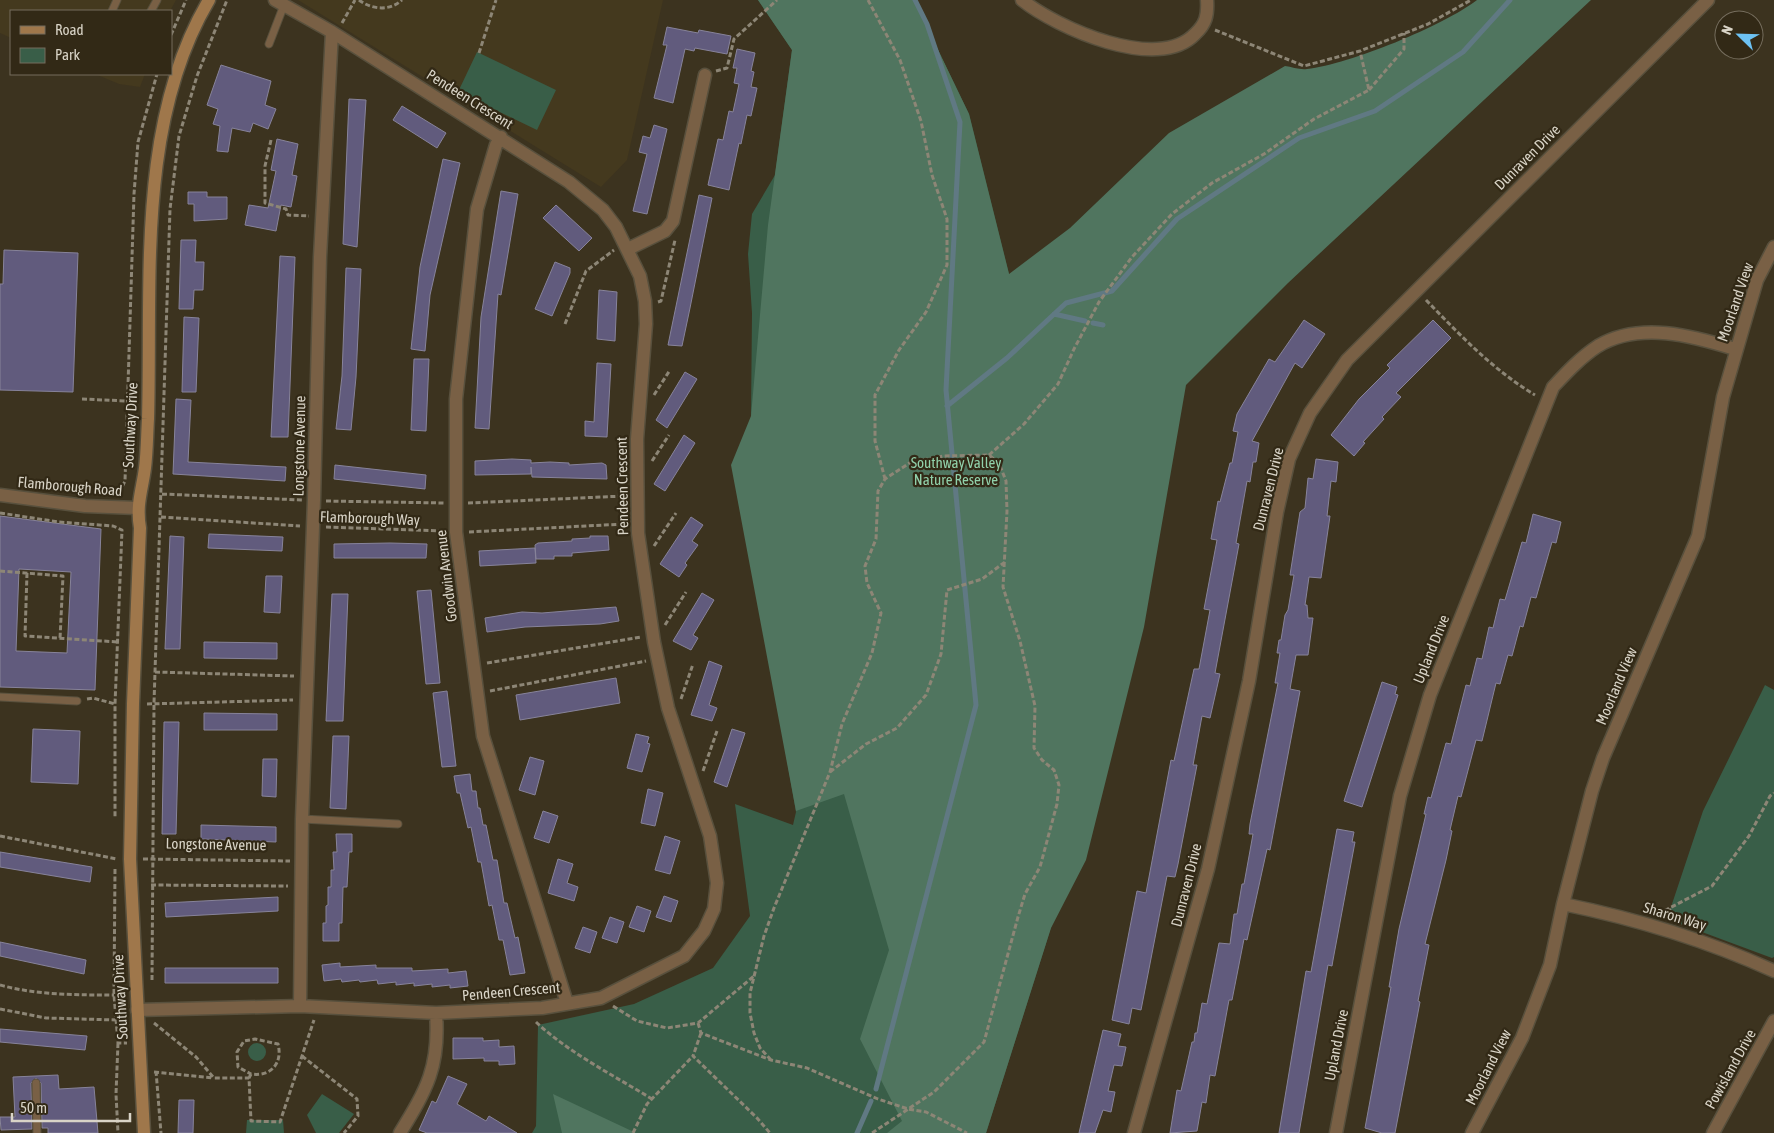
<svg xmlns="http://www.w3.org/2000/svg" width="1774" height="1133" viewBox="0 0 1774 1133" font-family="'Asap Condensed',sans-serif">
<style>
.built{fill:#44391e}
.green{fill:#395e48}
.forest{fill:#50755f}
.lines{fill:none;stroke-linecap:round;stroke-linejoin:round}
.stream{stroke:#607983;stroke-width:5}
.building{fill:#615b7d;stroke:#87839a;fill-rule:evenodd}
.lane-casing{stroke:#58503d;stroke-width:9}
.street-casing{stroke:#58503d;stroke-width:15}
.secondary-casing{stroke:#58503d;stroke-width:15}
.path{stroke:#8d8676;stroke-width:3;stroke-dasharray:5 2.5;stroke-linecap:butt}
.lane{stroke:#796045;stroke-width:7}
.street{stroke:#796045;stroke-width:12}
.secondary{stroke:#9f774b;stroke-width:12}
.labels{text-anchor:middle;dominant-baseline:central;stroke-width:4.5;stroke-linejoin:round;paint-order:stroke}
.street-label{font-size:15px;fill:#d9d4c7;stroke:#322916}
.park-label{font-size:15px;fill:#91d1ab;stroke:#322916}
</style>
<rect width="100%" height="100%" fill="#3c331f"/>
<path class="built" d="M0,0H176L170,11H11V38L0,33Z
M298,0H663L627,160L601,187Z
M95,74H145L140,87L119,84Z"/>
<path class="green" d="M758,0H914L969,114L1009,274L1181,387L1072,861L986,1133H532L536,1126L538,1025L634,1004L713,968L750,916L735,804L793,825L796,812L765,635L751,416L752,313L748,254L752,214L775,175L792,50Z
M477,52L556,90L537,130L458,92Z
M1765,685L1774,690V957L1772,958L1667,919L1703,811Z
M248 1052a9 9 0 1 1 18 0a9 9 0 1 1-18 0Z
M322,1094L354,1114L339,1133H316L307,1115Z
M247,1120H283L284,1133H246Z"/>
<path class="forest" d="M758,0H914L969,114L1009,274L1070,228L1169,133L1285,66C1292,67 1300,70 1307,69C1350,64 1443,26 1477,0H1591L1288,283L1186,385L1144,627L1086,860L1051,928L986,1133H887L902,1121L860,1039L889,950L844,794L796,811L731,465L751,416L768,225L792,50Z
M553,1094L636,1133H562Z"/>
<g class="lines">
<path class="stream" d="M1054,314L1085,321
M1093,323L1103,325
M947,406L1007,358L1066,303L1112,291L1177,219L1299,138L1375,111L1463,52L1510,0
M876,1089L976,705L946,390L960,122L927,24L915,0
M857,1133L871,1101"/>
</g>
<path class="building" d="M667,27L698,33L699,30L731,36L727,54L695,48L694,51L685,49L673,103L654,98L667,45H663Z
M737,49L755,53L751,71L754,72L751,87L757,88L751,116L747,115L741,144L739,143L729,190L708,185L718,139L723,140L729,111L733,112L739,84L734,83L737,68H733Z
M221,65L271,81L265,105L276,109L268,129L253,123L250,132L232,128L228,152L217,151L220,126L213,124L218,109L207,105Z
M349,99L366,100L357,247L343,244Z
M402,106L446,133L437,148L393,120Z
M654,125L667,129L647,214L633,211L647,154L639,152L643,136L650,138Z
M277,139L298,144L292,175L297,176L291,207L281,205L276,231L245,225L249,205L268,208L276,171L271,170Z
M443,159L460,163L430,295L425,351L411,349L420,267Z
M501,191L518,194L501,295L498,294L489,429L475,428L481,317Z
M188,192H207V197H227V219L194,221V204H188Z
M699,195L712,198L690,308L682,346L668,345Z
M556,205L592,238L579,251L543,218Z
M181,240H196L195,262H204L203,290H194L193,309H179Z
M4,250L78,253L73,392L0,390V284H3Z
M280,256L295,257L288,437H271Z
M555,262L570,268V273L552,316L535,309Z
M346,268L361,269L356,377L351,430L336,429L342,376Z
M599,290L617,292L615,341L597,339Z
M184,317L199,318L196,392H182Z
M1304,320L1325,334L1302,368L1295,363L1252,441L1259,443L1256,462H1253L1250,482L1247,481L1236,543L1239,544L1215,673L1220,674L1210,718L1202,716L1193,765H1197L1178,864L1175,877L1167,876L1141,1010L1132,1008L1129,1024L1112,1020L1137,891L1146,893L1171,760L1174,761L1194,669H1199L1210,610L1204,609L1217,540L1211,539L1218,501L1220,502L1230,463H1232L1238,432L1233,431L1237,414L1269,359L1275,362Z
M1433,320L1451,338L1396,393L1401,397L1382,417L1384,419L1363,442L1365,443L1354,456L1331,435L1359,399L1390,368L1387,365Z
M414,359H429L426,431L411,430Z
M597,363L611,364L607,437L585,436V421L594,422Z
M685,372L697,379L667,428L656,420Z
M176,399L191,400L188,462L286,467L285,481L173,474Z
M684,435L695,443L665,491L654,484Z
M512,459L531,460V463L550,462L569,463V465L602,463L606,465L607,479L532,477L531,467V474L475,475V461Z
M1316,459L1338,462L1336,482L1331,481L1327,516H1330L1321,578L1309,577L1305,605H1307L1308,618H1313L1308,655H1296L1290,689L1300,691L1270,850L1267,849L1247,940L1244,939L1232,1000H1229L1215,1076L1210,1075L1206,1103L1202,1102L1197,1131L1170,1133L1177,1090L1181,1091L1192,1042H1194L1195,1033H1197L1202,1003L1207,1004L1219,943L1230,944L1234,914H1237L1242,884H1244L1253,834H1249L1250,824L1278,683H1275L1280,653H1277L1279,640H1281L1285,615L1288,610L1294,575H1290L1300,512L1305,508L1308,478L1313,479Z
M335,465L426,475L425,489L334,479Z
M1533,514L1561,522L1556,543L1552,542L1536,598L1531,597L1523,627L1520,626L1512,656L1508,655L1500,684L1496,683L1482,741L1476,740L1461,797L1458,796L1450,830L1452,831L1446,860L1425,944L1429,945L1418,1001L1420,1002L1395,1133H1382L1365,1128L1391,987H1389L1399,929L1426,814H1424L1428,797L1431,798L1446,743L1451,744L1466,685L1470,686L1477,658L1482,659L1489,627L1493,628L1500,599L1505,600L1522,542L1526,543Z
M0,516L101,529L95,690L0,687ZM19,569L71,572L67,653L16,651Z
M691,517L703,525L692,541L698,545L685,563L687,565L679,577L660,564Z
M209,534L283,537L282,551L208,548Z
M170,536L184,537L180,649H165Z
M590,536H608L609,550L572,553V556H554V559H536L535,545L538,543L572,541V539L590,538Z
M390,543L427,544L426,558H334V544Z
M535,548L536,563L480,566L479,551Z
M266,576H282L280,613L264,612Z
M431,590L440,683L426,684L417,591Z
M702,593L714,600L693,635L698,638L691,650L673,641Z
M332,594H348L343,721H326Z
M616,607L619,621L600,624L525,627L487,632L485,618L522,612L542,613Z
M204,642L277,643V659L204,658Z
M709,661L722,666L709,705L717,708L712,721L691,715Z
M616,678L620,703L520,720L516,695Z
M1382,682L1397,687L1395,694L1398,695L1362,807L1344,801Z
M447,691L456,766L442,767L433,693Z
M204,713L277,714V730H204Z
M164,722H179L176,834H162Z
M33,729L80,731L78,784L31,782Z
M732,729L745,733L727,787L714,782Z
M636,734L649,737L647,743L650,744L642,772L627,768Z
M333,736H349L346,809L330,808Z
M530,757L544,761L535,795L519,790Z
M263,759H277L276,797L262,796Z
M470,774L472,791H476L478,808H480L483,825H486L493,860H497L504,903H507L515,938L518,937L525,973L510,975L503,940H499L492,905L489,906L481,862H478L471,827L468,828L460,793H457L454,776Z
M648,789L663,793L655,826L641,823Z
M543,811L558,816L549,843L534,838Z
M201,825L276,827V842L201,839Z
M1337,829L1354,832L1352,842H1355L1333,960L1332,966L1328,965L1299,1133H1279L1306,971L1311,972Z
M336,834H352V852H349L347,887H343L342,923H339V941H323V923H326V906L328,905V887H331V870H334L333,852H337Z
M665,836L680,841L670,874L655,870Z
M0,852L92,867L90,882L0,867Z
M558,859L573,864L567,883L578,887L574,901L548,893Z
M664,896L678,901L671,922L656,917Z
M278,897V911L166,917L165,903Z
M637,906L651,911L644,932L629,927Z
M610,917L624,922L617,943L602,938Z
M583,927L597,932L590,953L575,948Z
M0,942L86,960L84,974L0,956Z
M340,963V967L376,965V968H412V971L448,969V973L466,971L468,986L450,988V985L432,987V984L414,986V983L396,985V982L378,984L377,980L360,982L359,980L342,982L341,979L324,981L322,965Z
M165,968H278V983H165Z
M0,1029L87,1036L85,1050L0,1042Z
M1103,1030L1121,1034L1118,1046L1126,1047L1122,1066L1114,1065L1108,1091L1115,1092L1111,1112L1103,1110L1095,1133H1079Z
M453,1038H483V1041L499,1040V1047L514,1046L515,1064L499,1065V1061H484V1058L453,1059Z
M58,1075L59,1089L94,1087L98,1133H48V1128H42L41,1083L36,1078L31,1083L32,1129L1,1130L0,1117H15L13,1077Z
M448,1076L467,1084L457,1104L486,1121L489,1116L517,1133H427L419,1130L432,1101L436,1103Z
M179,1100H194L193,1133H178Z"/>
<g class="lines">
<g class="lane-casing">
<path id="lane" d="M112,11L117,0
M151,11L157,0
M269,44L284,5
M0,697L77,701
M302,819L398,824
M36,1083L37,1133"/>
</g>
<g class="street-casing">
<path id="street" d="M1022,0C1057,28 1158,73 1195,34C1206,24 1208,15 1207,0
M501,137L496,145L477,209L456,399V532L483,736L567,1003
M628,249L665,231L673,221L705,75
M0,495L85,506L137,508
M1563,904C1637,919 1706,940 1774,971
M300,1006L302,819L314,500L320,257L332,32
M137,1010L300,1006L436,1013L542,1008L601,998L684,956L704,931L714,909L717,883L710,836L668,708L654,642L638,533L637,439L646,324L645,301L640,276L616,227L603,210L569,182L332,32L275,0
M400,1133C427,1089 440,1066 436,1013
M1134,1133L1208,869L1249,681L1277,512L1289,459L1310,413L1347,360L1708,0
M1336,1133L1400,796L1430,695L1553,387C1567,372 1581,357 1598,346C1640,321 1693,336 1735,349
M1472,1133L1522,1038L1550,965L1563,904L1592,791L1603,758L1698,536L1723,397L1757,280L1774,247
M1713,1133L1774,1021"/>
</g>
<g class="secondary-casing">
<path id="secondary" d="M144,1133L130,859L133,704L140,528C136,504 142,491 145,468C147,452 147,435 148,419C152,282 136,123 209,0"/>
</g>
<path class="path" d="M359,0C372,10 390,11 402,0
M868,0L900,60L921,121L932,175L947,219V265L926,312L899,350L875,395V441L885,479
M342,23L355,0
M1215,30L1304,66L1360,51L1428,24L1471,0
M171,35L186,0
M479,53L496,0
M716,71L727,68L734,39L777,0
M1369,90L1404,49V33
M271,140L265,166V203L286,209L288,215L309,216
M1426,300C1460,335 1493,370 1535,395
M658,302L661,301L675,240
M565,324L586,271L614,250
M654,395L670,370
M82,399L126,401
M989,455L1024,424L1058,384L1074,349L1099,302L1132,257L1172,214L1212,183L1264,154L1314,119L1369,90L1360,51
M652,461L669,435
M119,493L125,481L134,194L138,142L157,74
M162,494L302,500
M326,501L444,503
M468,503L624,496
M0,513L59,522L113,526L122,530L115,704V818
M161,517L300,526
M326,527L443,531
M469,532L625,524
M654,546L676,513
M0,571L63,576L60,639
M27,573L25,636L118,642
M665,625L686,592
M487,663L641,637
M155,672L294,676
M490,691L646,661
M87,699L93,698L115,704
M681,699L693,664
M147,704L293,700
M703,771L717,731
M830,772L866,744L897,728L926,695L941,654L947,590L982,579L1005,562
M0,836L117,859
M143,859L290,861
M115,869L114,995L118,1043H127
M151,885L288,886
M1669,909L1677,919
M1658,914L1712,886L1749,836L1770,796L1774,793
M152,980L154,703L170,209L179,136L197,76L227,0
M0,985C36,995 77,995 114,995
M613,1006L637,1021L667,1028L698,1023L754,976
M0,1009L46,1018L117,1020
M536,1022C569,1053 613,1075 652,1099
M154,1023L196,1057L214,1078H249L251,1121L280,1122L314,1020
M698,1023L701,1033L771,1060L807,1068L878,1099L908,1109L926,1112L967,1133
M701,1033L693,1056L757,1118L770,1133
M118,1043L116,1094L118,1133
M302,1056L357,1099L358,1116L344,1133
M771,1060L760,1048L754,1033L750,1013V993L764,936L774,908L830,772L842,724L872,653L881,613L867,583L865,566L876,539L878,491L885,479L911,462L944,456L989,455L999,463L1006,481L1007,511L1003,587L1020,641L1035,706L1034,748L1042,760L1054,770L1059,785L1057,804L1040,867L1025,894L1018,917L984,1042L934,1092L872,1133
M156,1071L161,1133
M154,1072L213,1078
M249,1078L251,1074C271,1077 283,1063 278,1044L255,1039L244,1041L237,1052L238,1067L251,1074
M633,1133L647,1104L693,1056"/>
<use href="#lane" class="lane"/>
<use href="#street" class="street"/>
<use href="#secondary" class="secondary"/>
</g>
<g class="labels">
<g class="street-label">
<text transform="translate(470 99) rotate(32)">Pendeen Crescent</text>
<text transform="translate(1527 157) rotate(-45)">Dunraven Drive</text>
<text transform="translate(1735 302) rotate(-71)">Moorland View</text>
<text transform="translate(130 425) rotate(-87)">Southway Drive</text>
<text transform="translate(299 446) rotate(-89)">Longstone Avenue</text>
<text transform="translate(70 486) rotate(5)">Flamborough Road</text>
<text transform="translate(622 486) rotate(-91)">Pendeen Crescent</text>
<text transform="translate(1268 489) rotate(-76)">Dunraven Drive</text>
<text transform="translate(370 518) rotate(2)">Flamborough Way</text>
<text transform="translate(446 576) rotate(-97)">Goodwin Avenue</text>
<text transform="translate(1431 649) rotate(-68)">Upland Drive</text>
<text transform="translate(1616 686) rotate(-67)">Moorland View</text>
<text transform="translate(216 844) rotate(1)">Longstone Avenue</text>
<text transform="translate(1186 885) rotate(-76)">Dunraven Drive</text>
<text transform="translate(1675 916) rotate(17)">Sharon Way</text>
<text transform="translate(511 991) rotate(-5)">Pendeen Crescent</text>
<text transform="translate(120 997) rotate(-93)">Southway Drive</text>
<text transform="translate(1336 1045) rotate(-79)">Upland Drive</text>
<text transform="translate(1488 1067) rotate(-63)">Moorland View</text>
<text transform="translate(1730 1069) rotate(-61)">Powisland Drive</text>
</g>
<g class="park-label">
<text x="956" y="462">Southway Valley<tspan x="956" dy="17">Nature Reserve</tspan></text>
</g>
</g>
<rect x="10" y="10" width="162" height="65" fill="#322916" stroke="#756d5d"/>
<rect x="20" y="26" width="25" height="8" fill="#9f774b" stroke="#756d5d"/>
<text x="55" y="35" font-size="15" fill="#d9d4c7">Road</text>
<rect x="20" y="48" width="25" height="15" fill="#395e48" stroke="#756d5d"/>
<text x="55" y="60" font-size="15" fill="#d9d4c7">Park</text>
<g transform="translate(1739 35) rotate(293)"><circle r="24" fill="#322916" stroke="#756d5d"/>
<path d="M0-4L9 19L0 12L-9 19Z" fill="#6dc2f3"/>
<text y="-8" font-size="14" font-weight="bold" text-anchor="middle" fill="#d9d4c7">N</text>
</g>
<path d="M12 1113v8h118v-8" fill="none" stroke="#d9d4c7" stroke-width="2.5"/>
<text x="20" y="1113" font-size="15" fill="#d9d4c7" stroke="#322916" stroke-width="4" paint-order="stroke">50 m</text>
</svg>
